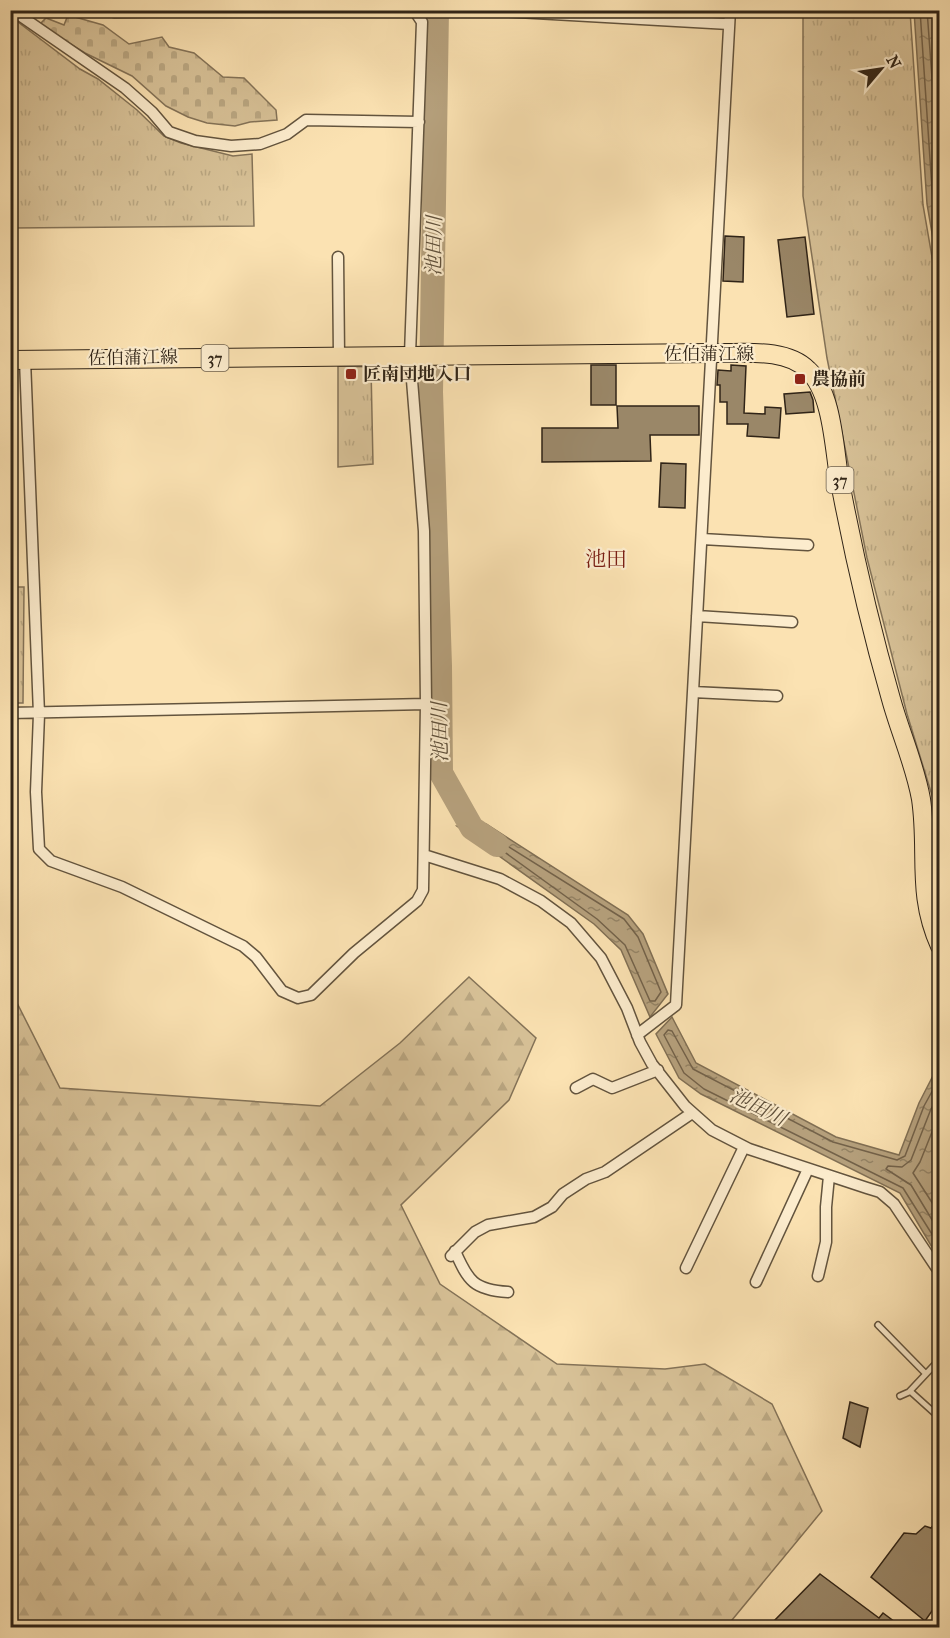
<svg xmlns="http://www.w3.org/2000/svg" width="950" height="1638" viewBox="0 0 950 1638" font-family="'IM FELL French Canon','Noto Serif JP',serif">
<style>
.grass{fill:url(#grass-tufts);stroke:#847358;stroke-width:1.5}
.forest{fill:url(#forest-firs);stroke:#847358;stroke-width:1.5}
.cemetery{fill:url(#cemetery-stones);stroke:#847358;stroke-width:1.5}
.water{fill:url(#water-ripples);stroke:#806f54;stroke-width:1.5}
.lines{fill:none;stroke-linecap:round;stroke-linejoin:round}
.shore{stroke:#73624a;stroke-width:1.5}
.river{stroke:#b6a17d;stroke-width:24}
.building{fill:#9a8768;stroke:#302417;stroke-width:1.5}
.service-casing{stroke:#63543e;stroke-width:8}
.minor-casing{stroke:#63543e;stroke-width:13}
.primary-casing{stroke:#302417;stroke-width:20}
.service{stroke:#fceccd;stroke-width:5}
.minor{stroke:#fceccd;stroke-width:10}
.primary{stroke:#fbe2b2;stroke-width:18}
.poi-dot{fill:#8f2418;stroke:#fceccd;stroke-width:2}
.labels{text-anchor:middle;dominant-baseline:central;stroke-width:4.5;stroke-linejoin:round;paint-order:stroke}
.shield{fill:#fceccd;stroke:#6d604e;stroke-width:1.5}
.shield-label{font-size:16px;font-weight:bold;fill:#302417}
.street-label{font-size:18px;fill:#302417;stroke:#fceccd}
.poi-label{font-size:18px;font-weight:bold;fill:#302417;stroke:#fceccd;text-anchor:start}
.water-label{font-size:20px;font-style:italic;fill:#5f503b;stroke:#fceccd}
.quarter-label{font-size:21px;fill:#7a1f14;stroke:#fceccd}
</style>
<defs>
<pattern id="grass-tufts" width="24" height="20" patternUnits="userSpaceOnUse" patternTransform="scale(1.5)"><rect width="24" height="20" fill="#d8c298"/><path d="M3 7l-1-3M5 7V3M7 7l1-3M15 17l-1-3M17 17v-4M19 17l1-3" fill="none" stroke="#baa782"/></pattern>
<pattern id="forest-firs" width="22" height="20" patternUnits="userSpaceOnUse" patternTransform="scale(1.5)"><rect width="22" height="20" fill="#d8c298"/><path d="M5 1l3.5 6h-7zM16 11l3.5 6h-7z" fill="#baa782"/></pattern>
<pattern id="cemetery-stones" width="16" height="16" patternUnits="userSpaceOnUse" patternTransform="scale(1.5)"><rect width="16" height="16" fill="#d8c298"/><path d="M2 7V4a2 2 0 0 1 4 0v3zM10 15v-3a2 2 0 0 1 4 0v3z" fill="#baa782"/></pattern>
<pattern id="water-ripples" width="26" height="14" patternUnits="userSpaceOnUse" patternTransform="scale(1.5)"><rect width="26" height="14" fill="#b6a17d"/><path d="M2 4q2-2 4 0t4 0M15 11q2-2 4 0t4 0" fill="none" stroke="#948365"/></pattern>
</defs>
<rect width="100%" height="100%" fill="#fbe2b2"/>
<filter id="stains"><feTurbulence type="fractalNoise" baseFrequency=".00333" numOctaves="4"/><feColorMatrix values="0 0 0 0 .2 0 0 0 0 .09 0 0 0 0 .02 0 0 0 .5 -.17"/></filter>
<radialGradient id="worn" r=".72"><stop offset=".6" stop-color="#630" stop-opacity="0"/><stop offset="1" stop-color="#630" stop-opacity=".3"/></radialGradient>
<path class="grass" d="M803,11H910L923,205L940,303L939,818L907,714L867,558L827,358L803,196Z
M10,16L80,69L98,79L137,110L164,136L181,143L233,156L252,154L254,226L11,228Z
M338,366L371,367L373,464L338,467Z
M24,587L23,703H11V587Z"/>
<path class="forest" d="M469,977L536,1038L509,1100L401,1205L440,1284L557,1364L665,1369L705,1364L772,1404L822,1511L732,1620L738,1627H11V991L60,1088L320,1106L400,1043Z"/>
<path class="cemetery" d="M68,15L103,25L129,44L162,37L169,47L194,53L223,77L244,78L276,110L277,120L250,122L235,126L207,123L188,117L166,106L132,76L85,53L39,25L46,18L64,25Z"/>
<path class="water" d="M914,11H939V274L927,204Z
M486,824L628,915L643,934L668,994L650,1017L621,950L594,924L457,826Z
M672,1017L696,1063L836,1137L899,1155L919,1103L939,1064V1259L900,1193L701,1094L679,1078L656,1034Z"/>
<g class="lines">
<path class="shore" d="M920,10L933,204L940,239
M927,10L940,187
M482,830L624,919L638,937L661,992L655,1001H650L625,945L597,919L481,835L480,832Z
M940,1077L924,1106L905,1156L897,1160L833,1142L693,1069L672,1031L668,1030L664,1035L684,1073L704,1089L903,1188L940,1247
M940,1093L931,1109L911,1160L902,1167L888,1166L886,1169L911,1185L940,1233
M940,1112L920,1162L913,1173L940,1215"/>
<path class="river" d="M437,10L431,392L440,666L441,773L472,828L497,845"/>
</g>
<path class="building" d="M725,236L744,237L743,282L723,281Z
M805,237L814,314L787,317L778,240Z
M591,365H616V405H591Z
M731,365L746,366L744,413L765,414V407L781,408L779,438L747,436L748,424H727V402H720V385H717L718,370L731,371Z
M810,392L813,400L814,412L786,414L784,394Z
M617,406H699V435H650L651,461L542,462V428H618Z
M661,463L686,464L685,508L659,507Z
M850,1402L868,1408L860,1447L843,1438Z
M939,1518V1601L925,1621L871,1577L904,1533L916,1534L925,1526L931,1528Z
M820,1574L879,1618L883,1613L903,1628H780L773,1622Z"/>
<g class="lines">
<g class="service-casing">
<path id="service" d="M878,1325L926,1374
M910,1391L940,1418
M900,1396L909,1392L940,1359"/>
</g>
<g class="minor-casing">
<path id="minor" d="M12,10L125,88L152,112L169,132L195,141L231,146L260,144L287,134L306,120L419,122
M110,10L114,12L262,10
M482,10L729,24
M338,257L339,356
M25,360L39,714L36,792L39,849L51,861L122,887L243,946L256,957L282,991L298,998L311,995L354,953L417,901L423,890L426,704L424,531L410,355L422,22L414,10
M702,539L808,545
M697,616L792,622
M693,692L777,696
M10,713L426,704
M424,855L500,879L541,901L571,923L601,958L627,1008L640,1042L652,1064L685,1106L712,1130L749,1149L867,1188L880,1192L894,1204L940,1273
M637,1035L676,1005L730,10
M576,1088L593,1079L612,1088L658,1070
M455,1251C468,1281 474,1290 508,1292
M451,1256L475,1232L488,1225L534,1217L552,1207L563,1194L586,1179L605,1172L692,1113
M686,1268L744,1147
M818,1276L826,1242V1207L829,1176
M756,1282L808,1169"/>
</g>
<g class="primary-casing">
<path id="primary" d="M10,360L712,353C742,354 785,347 808,370C832,392 834,446 839,477C853,552 870,626 891,699C900,732 915,765 921,799C929,853 916,893 940,946"/>
</g>
<use href="#service" class="service"/>
<use href="#minor" class="minor"/>
<use href="#primary" class="primary"/>
</g>
<g class="poi-dot">
<rect x="345" y="368" width="12" height="12" rx="3"/>
<rect x="794" y="373" width="12" height="12" rx="3"/>
</g>
<g class="labels">
<g class="shield">
<rect x="201.5" y="345" width="27" height="26" rx="4.5"/>
<rect x="826.5" y="467" width="27" height="26" rx="4.5"/>
</g>
<g class="shield-label">
<text x="215" y="358">37</text>
<text x="840" y="480">37</text>
</g>
<g class="street-label">
<text x="709" y="354">佐伯蒲江線</text>
<text transform="translate(133 358) rotate(-1)">佐伯蒲江線</text>
</g>
<g class="poi-label">
<text x="363" y="374">匠南団地入口</text>
<text x="812" y="379">農協前</text>
</g>
<g class="water-label">
<text transform="translate(434 246) rotate(-89)">池田川</text>
<text transform="translate(440 732) rotate(-91)">池田川</text>
<text transform="translate(758 1107) rotate(26)">池田川</text>
</g>
<g class="quarter-label">
<text x="606" y="559">池田</text>
</g>
</g>
<rect width="950" height="1638" fill="none" stroke="#fbe2b2" stroke-width="36"/>
<rect x="12" y="12" width="926" height="1614" fill="none" stroke="#302417" stroke-width="3"/>
<rect x="18" y="18" width="914" height="1602" fill="none" stroke="#302417" stroke-width="1.5"/>
<g transform="translate(881 69) rotate(61)" stroke="#fceccd" stroke-width="4.5" paint-order="stroke">
<path d="M0-4.5L10 22L0 15L-10 22Z" fill="#302417"/>
<text y="-9" font-size="16" font-weight="bold" text-anchor="middle" fill="#302417">N</text>
</g>
<rect width="100%" height="100%" filter="url(#stains)"/>
<rect width="100%" height="100%" fill="url(#worn)"/>
</svg>
